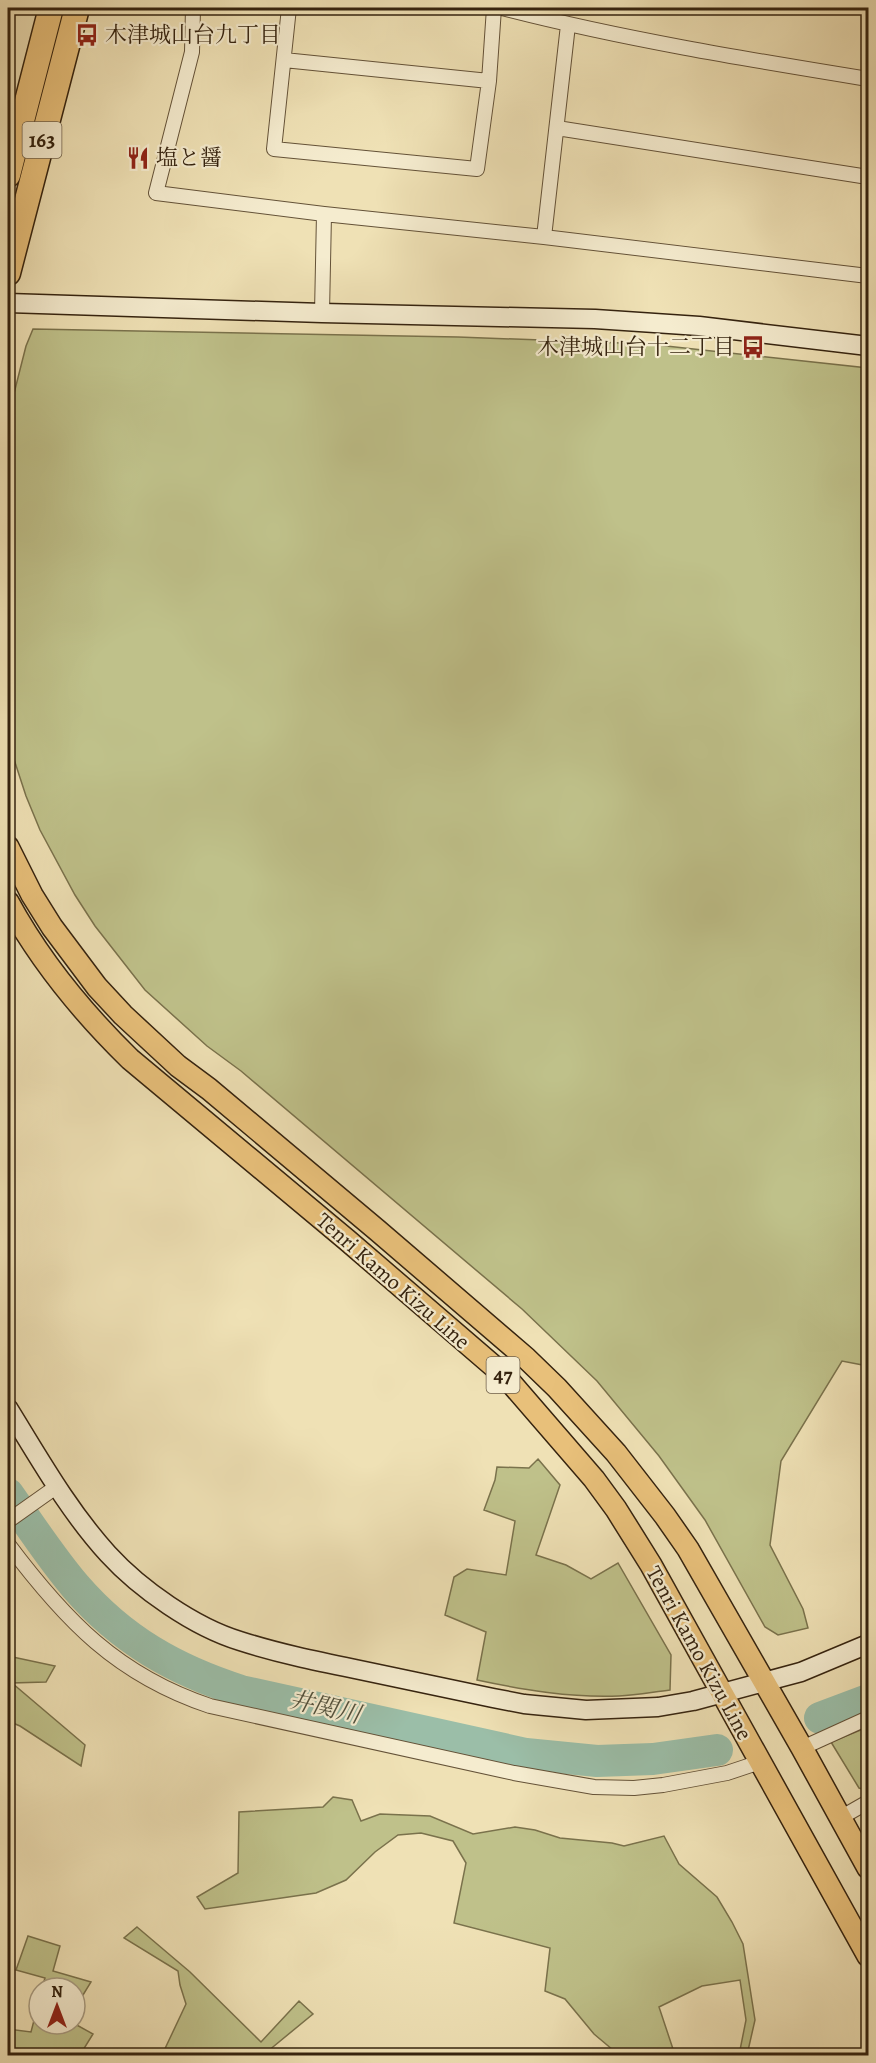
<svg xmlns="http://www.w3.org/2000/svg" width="876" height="2063" viewBox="0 0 876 2063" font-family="Alegreya,'Noto Serif JP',serif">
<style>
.green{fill:#bfc18a;stroke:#7a724c;stroke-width:1.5}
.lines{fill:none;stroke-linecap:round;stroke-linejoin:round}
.river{stroke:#9bbea8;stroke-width:32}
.street-casing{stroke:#645238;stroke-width:16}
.secondary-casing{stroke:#35230f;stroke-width:21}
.primary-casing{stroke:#35230f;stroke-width:24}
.highway-casing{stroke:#35230f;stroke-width:27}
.street{stroke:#f5eccf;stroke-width:14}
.secondary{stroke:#f5eccf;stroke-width:18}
.primary{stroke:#e8c07a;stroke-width:21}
.highway{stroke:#e8c07a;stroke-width:24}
.labels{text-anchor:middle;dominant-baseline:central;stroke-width:4.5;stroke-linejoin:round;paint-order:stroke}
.shield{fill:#f5eccf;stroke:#6f5f49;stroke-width:1.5}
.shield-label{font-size:21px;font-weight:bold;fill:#35230f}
.poi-label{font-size:22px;fill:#35230f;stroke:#f5eccf;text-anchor:start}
.street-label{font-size:22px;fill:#35230f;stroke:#f5eccf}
.water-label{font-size:24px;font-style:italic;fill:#54523d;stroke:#f5eccf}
</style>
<rect width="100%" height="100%" fill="#efe1b5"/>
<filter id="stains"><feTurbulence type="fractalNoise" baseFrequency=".00333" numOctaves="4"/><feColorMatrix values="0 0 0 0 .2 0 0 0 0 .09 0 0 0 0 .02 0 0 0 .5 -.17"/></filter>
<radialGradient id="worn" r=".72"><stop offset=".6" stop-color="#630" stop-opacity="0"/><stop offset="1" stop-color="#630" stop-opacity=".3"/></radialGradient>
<path class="green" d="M33,329L458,337L648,344L868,368V1366L842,1361L781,1461L770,1545L803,1609L808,1628L778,1635L765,1627L705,1520L659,1456L597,1381L522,1309L241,1071L207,1046L145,990L95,926L75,895L40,830L26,796L8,741V417L26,346Z
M538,1459L560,1485L536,1555L566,1565L591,1579L618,1563L671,1655L670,1690C653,1692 636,1695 619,1696C571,1698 524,1690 477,1680L486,1632L445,1615L454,1577L467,1569L506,1575L515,1521L484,1510L495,1480L497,1467L529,1468Z
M8,1656L55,1666L46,1682L12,1683L85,1745L81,1766L20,1726L8,1721Z
M868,1727V1789L866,1790L859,1788L831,1742Z
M333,1797L352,1800L361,1821L380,1814L430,1816L473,1834L515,1827L535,1830L560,1838L612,1843L624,1846L664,1836L679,1864L717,1897L732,1922L743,1944L755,2020L747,2055H739L746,2020L740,1980L702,1986L659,2007L675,2055H619L594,2034L565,1999L545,1991L550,1948L454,1923L466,1863L453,1841L421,1833L398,1835L375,1852L346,1880L316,1893L205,1909L197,1897L238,1873L239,1812L323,1807Z
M137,1927L190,1972L261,2042L299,2001L313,2014L268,2051L271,2055H162L186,2004L180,1985L178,1971L124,1938Z
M28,1936L60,1946L53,1971L91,1982L75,2008V1988H42L45,1978L16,1970Z
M39,2001V2024H75L93,2034L80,2055H8V2029L31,2032Z"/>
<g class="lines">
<path class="river" d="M8,1494C30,1525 51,1558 76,1587C122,1640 175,1670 241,1691L526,1754L597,1761L653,1759L717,1750
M820,1718L868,1700"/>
<g class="street-casing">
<path id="street" d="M193,8L192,52L156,193L324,214L544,237L868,276
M289,8L274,149L477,169L489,81L494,8
M502,8C622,39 745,59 868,79
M284,60L489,81
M557,128L868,177
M544,237L568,25
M322,313L324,214
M8,1521L56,1487
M8,1544C65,1620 117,1675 210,1706L514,1773L594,1787L634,1788L663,1785L727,1773L760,1762
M802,1748L868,1718
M840,1818L868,1802"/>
</g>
<g class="secondary-casing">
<path id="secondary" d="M8,303L322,313L595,319L699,326L868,346
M8,1408C39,1458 68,1510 108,1554C140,1589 194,1627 240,1641C277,1653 316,1661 355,1669C401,1679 447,1688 493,1698L524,1704L586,1710L658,1707L693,1701L801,1672L868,1644"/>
</g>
<g class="primary-casing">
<path id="primary" d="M8,847L32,895L52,927L97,987L123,1015L178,1066L209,1089L377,1230L526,1358L557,1388L616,1453L665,1516L688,1549L802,1748L868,1868
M8,902C40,961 82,1012 130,1059L347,1240L505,1376L594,1479L616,1509L651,1565L868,1956"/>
</g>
<g class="highway-casing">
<path id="highway" d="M8,175L51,8
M8,273L77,8"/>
</g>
<use href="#street" class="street"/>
<use href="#secondary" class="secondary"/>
<use href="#primary" class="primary"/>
<use href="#highway" class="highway"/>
</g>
<defs>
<g id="bus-bare" transform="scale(1.8)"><path d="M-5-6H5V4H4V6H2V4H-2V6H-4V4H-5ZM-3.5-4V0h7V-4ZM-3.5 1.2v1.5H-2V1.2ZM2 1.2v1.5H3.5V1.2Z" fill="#8f2418" stroke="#f5eccf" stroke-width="2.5" paint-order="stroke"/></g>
<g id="restaurant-bare" transform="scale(1.8)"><path d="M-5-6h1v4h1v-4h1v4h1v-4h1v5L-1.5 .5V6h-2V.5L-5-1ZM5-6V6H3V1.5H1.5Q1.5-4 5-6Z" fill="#8f2418" stroke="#f5eccf" stroke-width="2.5" paint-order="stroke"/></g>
</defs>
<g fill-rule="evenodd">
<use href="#bus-bare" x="87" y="35"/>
<use href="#restaurant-bare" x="138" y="158"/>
<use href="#bus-bare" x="753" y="347"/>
</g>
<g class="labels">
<g class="shield">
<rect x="22.5" y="122" width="39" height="36" rx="4.5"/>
<rect x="486.5" y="1357" width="33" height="36" rx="4.5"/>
</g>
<g class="shield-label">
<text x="42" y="140">163</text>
<text x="503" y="1375">47</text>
</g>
<g class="poi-label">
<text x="105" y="35">木津城山台九丁目</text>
<text x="156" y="158">塩と醤</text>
<text x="735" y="347" text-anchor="end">木津城山台十二丁目</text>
</g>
<g class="street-label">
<text transform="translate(393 1281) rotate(41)">Tenri Kamo Kizu Line</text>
<text transform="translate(699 1653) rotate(61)">Tenri Kamo Kizu Line</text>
</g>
<g class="water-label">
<text transform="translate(325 1707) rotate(13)">井関川</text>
</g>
</g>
<rect width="876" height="2063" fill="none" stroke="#efe1b5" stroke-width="30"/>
<rect x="9" y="9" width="858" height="2045" fill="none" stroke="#35230f" stroke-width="3"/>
<rect x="15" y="15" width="846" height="2033" fill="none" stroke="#35230f" stroke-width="1.5"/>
<g transform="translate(57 2006)"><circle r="28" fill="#f5eccf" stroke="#a89c82" stroke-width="1.5"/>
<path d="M0-4.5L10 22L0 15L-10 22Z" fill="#8f2418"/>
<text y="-9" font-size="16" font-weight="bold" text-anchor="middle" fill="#35230f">N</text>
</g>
<rect width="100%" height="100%" filter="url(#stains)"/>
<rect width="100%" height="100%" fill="url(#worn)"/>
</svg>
